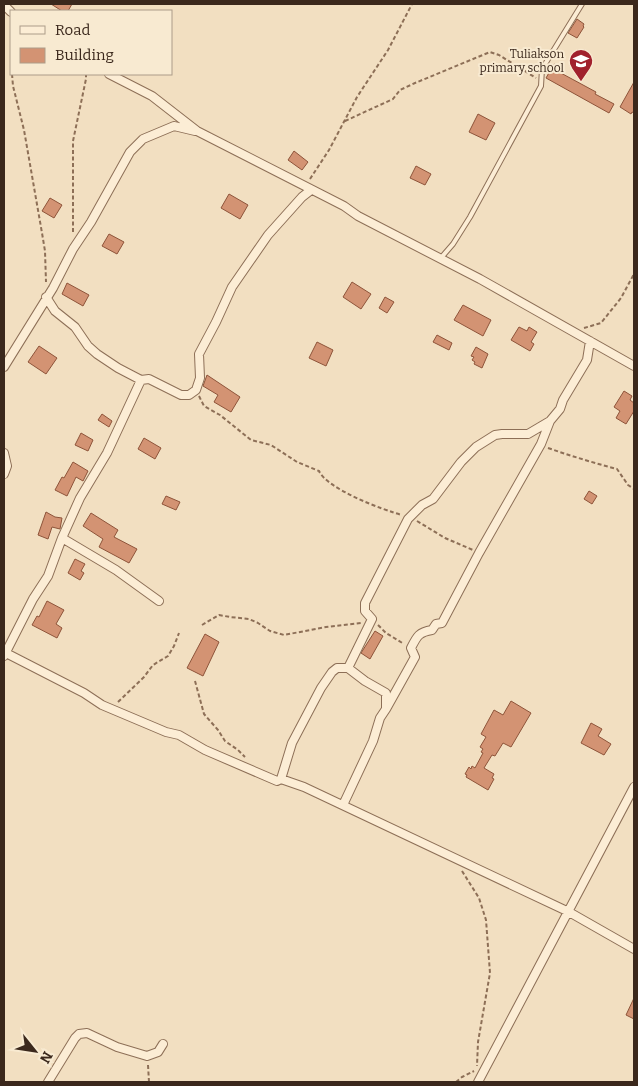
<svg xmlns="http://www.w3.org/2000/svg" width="638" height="1086" font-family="Bitter,serif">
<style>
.building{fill:#d39373;stroke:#8e543a}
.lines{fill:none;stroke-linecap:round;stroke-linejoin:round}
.service-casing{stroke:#8d6f57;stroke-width:6}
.minor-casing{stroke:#8d6f57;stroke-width:10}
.path{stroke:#8d6f57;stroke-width:2;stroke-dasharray:4 2.5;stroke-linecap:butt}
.service{stroke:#fcedd5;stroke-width:4}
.minor{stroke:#fcedd5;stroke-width:8}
.labels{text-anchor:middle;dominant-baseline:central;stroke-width:4;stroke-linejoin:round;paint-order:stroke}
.poi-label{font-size:12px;fill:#3b281c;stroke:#f8ead1;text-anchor:end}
</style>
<rect width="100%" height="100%" fill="#f2dfc1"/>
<path class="building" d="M51 4H72L68 11H62Z
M577 19 584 24 583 26 584 27 577 38 568 33Z
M554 64 561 68 559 72 596 92 595 94 614 104 609 113 546 78Z
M634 82V113L632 112 631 114 620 107Z
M478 114 495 123 486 140 469 132Z
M294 151 308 162 302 170 288 160Z
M416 166 431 174 425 185 410 178Z
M229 194 248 205 240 219 221 208Z
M50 198 62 205 54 218 42 211Z
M109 234 124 242 117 254 102 246Z
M352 282 371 294 361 309 343 297Z
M67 283 89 295 83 306 62 294Z
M385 297 394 302 387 313 379 308Z
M463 305 491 320 483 336 454 320Z
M519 327 527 331 529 327 537 332 531 342 534 344 530 351 511 340Z
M437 335 452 343 449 350 433 342Z
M317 342 333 350 326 366 309 358Z
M39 346 57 358 46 374 28 362Z
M476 347 488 354 482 368 474 364 475 362 472 360 474 357 471 356Z
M207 375 240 397 231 412 214 402 218 395 203 386Z
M624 391 632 396 630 400 634 403V411L626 424 616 418 620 411 614 407Z
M102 414 112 421 109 427 98 420Z
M81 433 93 440 88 451 75 445Z
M144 438 161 448 155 459 138 449Z
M73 462 88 471 83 481 76 477 67 496 55 490 62 477 64 478Z
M589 491 597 496 592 504 584 499Z
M166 496 180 502 176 510 162 504Z
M46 512 55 517 62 518 60 529 52 527 48 539 38 535Z
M91 513 118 530 114 537 137 549 129 563 99 547 103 539 83 526Z
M75 559 85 564 81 571 84 573 80 580 68 573Z
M47 601 64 610 56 624 62 628 57 638 32 625 37 616 39 617Z
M375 631 383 636 370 659 361 653Z
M205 634 219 642 203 676 187 668Z
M511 701 531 713 511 747 503 743 495 756 492 755 484 768 494 774 492 778 494 779 488 790 466 777 467 775 465 774 469 767 471 769 472 766 475 768 483 753 481 752 483 749 480 747 486 737 481 734 494 710 503 715Z
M591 723 602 729 598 736 611 744 604 755 581 743Z
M634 998V1019L626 1015Z"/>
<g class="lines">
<g class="service-casing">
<path id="service" d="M440 259 453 244 470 217 541 86 542 69 582 4"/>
</g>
<g class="minor-casing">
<path id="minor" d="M4 5 11 12
M109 74 152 96 197 131 344 206 358 216 480 279 634 366
M46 297 55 311 75 327 88 346 97 354 118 368 141 380 149 379 181 395H189L196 390 200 378 199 354 216 322 232 287 268 235 302 197 311 190
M4 367 53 288 73 249 91 222 130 152 143 139 174 126 195 131
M4 453 7 466 4 474
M62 538 116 570 159 601
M4 652 84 693 102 705 166 732 179 735 205 750 277 781 281 779 304 787 569 912 634 949
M4 656 33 599 48 576 62 538 80 498 107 453 141 380
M386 709 415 657 411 648C417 636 419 632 432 630L436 624 442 623 479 553 541 444 550 421 560 409 563 400 587 360 590 341
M281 779 292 743 321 688 332 672 337 668H348L372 619 365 611V603L408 519 422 505 433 499 461 462 476 447 495 435 502 434H528L550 421
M343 805 373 741 380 718 386 709V693L365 681 348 668
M48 1082 75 1038 79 1034 87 1033 117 1047 147 1056 158 1052 163 1044
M478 1082 634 787"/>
</g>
<path class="path" d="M11 53V56
M12 74 13 86 24 130 42 233 45 251 46 282
M345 121 393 99 400 90 415 83 490 52 499 55 536 78
M310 179 329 150 357 97 388 50 412 4
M73 232V141L86 79V74
M584 328 601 323 621 298 634 274
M199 396 204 406 220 415 251 440 271 445 297 462 319 471C327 489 383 510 402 515
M548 448C571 456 594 463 617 469L628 485 634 489
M417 521 445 538 473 550
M202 625 219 615 230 617 249 619 258 623 270 631 284 635 326 627 361 623
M378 625 386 633 404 644
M195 681 204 714 218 730 225 741 238 750 245 757
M118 702 144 677 153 665 168 656 174 646 179 633
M462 871 479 898 486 920 490 973 478 1042 477 1066
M148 1065 149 1082
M456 1082 462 1077 474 1071"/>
<use href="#service" class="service"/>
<use href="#minor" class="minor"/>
</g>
<defs>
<g id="school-pin" transform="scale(1.25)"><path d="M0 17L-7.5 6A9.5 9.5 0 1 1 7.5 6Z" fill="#a1212d" stroke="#f8ead1"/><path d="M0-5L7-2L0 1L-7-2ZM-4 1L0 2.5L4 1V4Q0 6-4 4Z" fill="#fff"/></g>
</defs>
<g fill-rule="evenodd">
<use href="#school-pin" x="581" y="61"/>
</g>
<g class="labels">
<g class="poi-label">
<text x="564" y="54">Tuliakson<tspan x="564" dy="14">primary school</tspan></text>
</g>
</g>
<rect width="638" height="1086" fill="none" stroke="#3b281c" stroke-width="10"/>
<rect x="10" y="10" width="162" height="65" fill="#f8ead1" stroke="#ac9c89"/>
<rect x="20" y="26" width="25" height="8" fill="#fcedd5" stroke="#ac9c89"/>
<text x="55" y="35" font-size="15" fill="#3b281c">Road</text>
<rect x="20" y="48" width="25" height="15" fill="#d39373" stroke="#ac9c89"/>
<text x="55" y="60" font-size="15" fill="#3b281c">Building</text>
<g transform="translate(35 1051) rotate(120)" stroke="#f8ead1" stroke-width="4" paint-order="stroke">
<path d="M0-4L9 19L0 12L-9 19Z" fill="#3b281c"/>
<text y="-8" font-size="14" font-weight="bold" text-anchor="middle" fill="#3b281c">N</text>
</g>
</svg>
